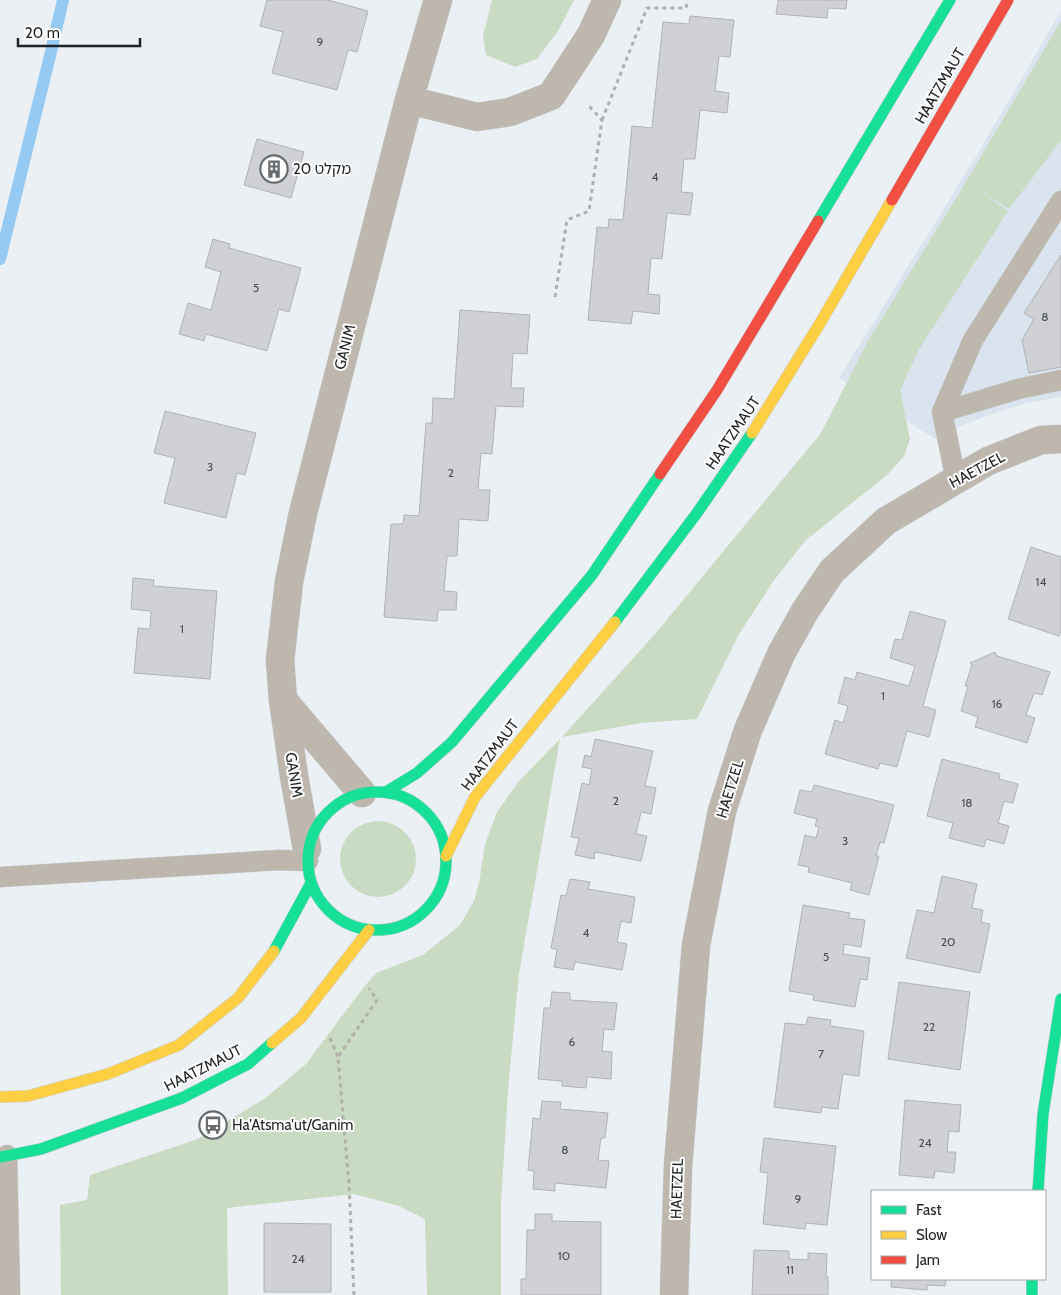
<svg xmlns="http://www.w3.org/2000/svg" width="1061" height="1295" font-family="Cabin,'Noto Sans Hebrew',sans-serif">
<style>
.built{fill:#d9e4ee}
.green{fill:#c9dbc2}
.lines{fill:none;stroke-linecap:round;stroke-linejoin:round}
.stream{stroke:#96caf3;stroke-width:12}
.building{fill:#cfd1d5;stroke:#b1b2b7}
.lane-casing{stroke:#c7cbcf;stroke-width:21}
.street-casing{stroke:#c7cbcf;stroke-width:29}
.fast-casing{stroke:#c7cbcf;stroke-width:12}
.slow-casing{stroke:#c7cbcf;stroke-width:12}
.jam-casing{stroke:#c7cbcf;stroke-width:12}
.path{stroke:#b1afab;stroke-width:3;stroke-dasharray:4 4;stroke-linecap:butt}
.lane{stroke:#bdb7ae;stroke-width:20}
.street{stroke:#bdb7ae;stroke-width:28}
.fast{stroke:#16e098;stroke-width:11}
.slow{stroke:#ffcf43;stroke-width:11}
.jam{stroke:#f24e42;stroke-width:11}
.labels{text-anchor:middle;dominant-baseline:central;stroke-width:4;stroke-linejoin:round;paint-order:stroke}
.number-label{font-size:12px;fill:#4b4e52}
.street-label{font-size:15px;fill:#1f2326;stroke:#fff}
.poi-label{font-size:15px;fill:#1f2326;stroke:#fff;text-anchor:start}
</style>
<rect width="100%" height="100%" fill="#ebf0f5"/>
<path class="built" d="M1061 11V397L1027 403 998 412 963 425 935 439 839 378 977 155Z"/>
<path class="green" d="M492 0H574L558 31 537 59 515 67 486 55 483 36Z
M1061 21V140L1009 209 972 186 1008 211 919 349 900 390 910 439 904 456 888 474 805 541 775 579 739 634 697 719 641 723 562 737 655 634 821 433 868 341 966 182Z
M560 739 519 974 508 1090 501 1204V1295H427L425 1219 399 1206 354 1194 227 1208 228 1295H61L60 1205 87 1200 90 1175 198 1139 264 1099 306 1064 363 988 376 973 423 955 460 925 474 901 479 883 485 844 497 812 519 781Z
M340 859a38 38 0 1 1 76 0a38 38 0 1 1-76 0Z"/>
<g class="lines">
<path class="stream" d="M0 259 50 56 63 0"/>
</g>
<path class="building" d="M267 0H328L368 11 357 52 348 50 337 90 272 73 283 32 260 26Z
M778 0H847L846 9 828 8 827 18 776 14Z
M690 16 734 20 730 57 719 56 715 91 729 93 727 113 700 110 695 159H684L681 192 693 193 690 215 667 213 662 259 651 258 648 294 660 295 659 314 633 311 631 324 588 320 597 227 608 228 609 219 623 220 632 126 652 128 663 22 689 24Z
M257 139 304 152 291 198 244 185Z
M213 239 230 244 229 248 301 268 289 312 279 309 267 351 206 334 204 341 179 334 188 303 211 310 221 272 205 267Z
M1061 255V367L1029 373 1022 340 1034 319 1024 313Z
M460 310 530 315 527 354 513 353 511 388H524L523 407 496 406 492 454 481 453 478 490H490L488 521 459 519 457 556H447L444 591 457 592 456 610H438L437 621 384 617 391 524H403L404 515 419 516 426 423H432L433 398 454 399Z
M165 411 256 433 245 475 237 473 226 518 164 503 175 458 154 453Z
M1031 547 1061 557V631L1059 636 1008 619Z
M133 578 154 580 153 586 217 591 210 679 134 673 138 628 150 629 151 611 131 609Z
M910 611 946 621 923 706 936 710 929 737 907 731 897 767 880 763 878 769 825 754 835 720 843 723 848 706 838 703 845 677 855 680 857 672 909 686 915 666 890 658 895 639 902 640Z
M995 652 997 656 1050 672 1042 695 1034 693 1026 715 1035 718 1027 743 975 727 978 717 961 711 968 686H965L972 665 970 663Z
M595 739 653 751 645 786 656 788 651 814 641 812 636 834 647 836 641 861 595 852 594 859 575 855 579 838 571 837 582 783 589 785 592 769 582 767 585 755 591 757Z
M942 759 1000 774 999 779 1018 784 1013 803 1004 801 998 823 1009 826 1004 844 986 839 984 847 949 838 953 823 927 816Z
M814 785 894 805 884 843 880 842 876 856H879L869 895 850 890 852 883 808 872 809 867 798 865 805 835 816 838 819 827 815 826 817 819 794 813 800 790 812 792Z
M942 876 977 884 972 908 983 910 981 922 990 924 980 973 906 958 917 910 934 913Z
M570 879 590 882 588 889 635 897 631 923 621 921 617 942 627 944 622 970 575 962 573 970 554 967 557 950 551 948 561 895 566 896Z
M803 905 850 913 848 918 865 920 861 947 844 944 843 954 870 958 867 980 860 979 855 1007 813 1000 814 995 789 991Z
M899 982 970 992 960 1070 888 1059Z
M552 992 570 993V1000L617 1003 614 1030 604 1029 602 1051 612 1052 611 1079 587 1077 586 1088 562 1086V1081L538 1079 544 1008H550Z
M808 1017 831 1020 830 1026 864 1031 859 1076 843 1074 838 1109 822 1107 821 1113 774 1107 785 1023 806 1025Z
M905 1100 961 1105 959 1132 949 1131 947 1152H956L954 1173 935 1171 934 1178 899 1175Z
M542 1101 561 1102 560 1109 608 1113 605 1138H601L598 1160 609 1161 606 1188 555 1183V1191L533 1189 534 1171 528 1170 533 1118 540 1119Z
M764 1138 836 1146 827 1225 806 1223 805 1229 763 1224 768 1173 760 1172Z
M535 1214H552V1221L601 1222V1295H521V1279H526L527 1230H535Z
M264 1223 331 1224V1292H264Z
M754 1250 789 1251V1259L808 1260V1253L827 1254 826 1277H828V1295H752Z
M891 1279H946L945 1286 927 1285V1290L891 1287Z"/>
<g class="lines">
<g class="lane-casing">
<path id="lane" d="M942 412 1018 389 1061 380
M956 480 942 412 973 340 1061 201
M0 877 279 860 308 861
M7 1155 10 1295"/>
</g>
<g class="street-casing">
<path id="street" d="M409 100 477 117 510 112 551 96 591 35 607 0
M283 700 362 793
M307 849 294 776 283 700 280 660 289 582 303 513 409 100 438 0
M674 1295 678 1166 696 945 722 811 748 730 781 654 805 611 832 571 886 521 988 461 1041 440 1061 439"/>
</g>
<g class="fast-casing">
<path id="fast" d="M818 221 950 0
M615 622 697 513 752 433
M386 792 417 773 452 742 592 575 660 474
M308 861a69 69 0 1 1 138 0a69 69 0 1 1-138 0Z
M274 951 311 883
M0 1157 41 1149 182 1098 248 1064 272 1043
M1038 1191 1043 1114 1061 999
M1032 1279V1295"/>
</g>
<g class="slow-casing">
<path id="slow" d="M752 433 819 325 892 200
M446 856 475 797 615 622
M272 1043 301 1018 369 930
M0 1097 28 1096 108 1074 179 1045 238 998 274 951"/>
</g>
<g class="jam-casing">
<path id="jam" d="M892 200 1008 0
M660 474 717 390 818 221"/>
</g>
<path class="path" d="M602 120 647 8H686L688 0
M555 297 567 220 589 211 602 120 587 104
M330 1038 338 1057
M354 1295 349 1184 338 1057 377 1000 369 988"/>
<use href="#lane" class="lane"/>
<use href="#street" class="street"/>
<use href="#fast" class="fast"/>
<use href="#slow" class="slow"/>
<use href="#jam" class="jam"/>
</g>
<defs>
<g id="building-ring" transform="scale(1.4375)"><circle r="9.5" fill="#fff" stroke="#666b6e" stroke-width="1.5"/><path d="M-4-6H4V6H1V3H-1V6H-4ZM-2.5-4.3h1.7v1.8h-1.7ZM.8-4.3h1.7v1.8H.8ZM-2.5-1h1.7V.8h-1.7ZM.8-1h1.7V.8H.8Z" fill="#666b6e"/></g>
<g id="bus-ring" transform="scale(1.4375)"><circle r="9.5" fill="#fff" stroke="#666b6e" stroke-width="1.5"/><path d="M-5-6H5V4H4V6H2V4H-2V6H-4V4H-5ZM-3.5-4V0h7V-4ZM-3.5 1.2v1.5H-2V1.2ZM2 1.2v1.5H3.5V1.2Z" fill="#666b6e"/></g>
</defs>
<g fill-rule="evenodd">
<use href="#building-ring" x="274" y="169"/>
<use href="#bus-ring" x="213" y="1125"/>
</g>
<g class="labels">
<g class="number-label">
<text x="320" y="41">9</text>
<text x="655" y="176">4</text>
<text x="256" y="287">5</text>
<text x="1045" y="316">8</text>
<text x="210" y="466">3</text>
<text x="451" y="472">2</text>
<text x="1041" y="581">14</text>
<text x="182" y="628">1</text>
<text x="883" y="695">1</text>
<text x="997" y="703">16</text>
<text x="616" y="800">2</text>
<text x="967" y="802">18</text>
<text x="845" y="840">3</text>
<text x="586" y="932">4</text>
<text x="948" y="941">20</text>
<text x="826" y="956">5</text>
<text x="929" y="1026">22</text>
<text x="572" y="1041">6</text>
<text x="821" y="1053">7</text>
<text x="925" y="1142">24</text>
<text x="565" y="1149">8</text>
<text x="798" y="1198">9</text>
<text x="564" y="1255">10</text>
<text x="298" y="1258">24</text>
<text x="790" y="1269">11</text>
</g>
<g class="street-label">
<text transform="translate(940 86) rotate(-60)">HAATZMAUT</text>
<text transform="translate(345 347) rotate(-76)">GANIM</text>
<text transform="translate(733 433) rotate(-56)">HAATZMAUT</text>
<text transform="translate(977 470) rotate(-28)">HAETZEL</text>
<text transform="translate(490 755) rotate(-53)">HAATZMAUT</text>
<text transform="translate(294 775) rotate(81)">GANIM</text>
<text transform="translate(730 789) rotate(-73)">HAETZEL</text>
<text transform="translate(203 1068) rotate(-27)">HAATZMAUT</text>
<text transform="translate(677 1189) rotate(-88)">HAETZEL</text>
</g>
<g class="poi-label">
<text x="293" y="169">מקלט 20</text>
<text x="232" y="1125">Ha'Atsma'ut/Ganim</text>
</g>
</g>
<rect x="871" y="1190" width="175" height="90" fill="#ffffff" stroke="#a5a7a8"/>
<rect x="881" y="1206" width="25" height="8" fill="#16e098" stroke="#a5a7a8"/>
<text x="916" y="1215" font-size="15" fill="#1f2326">Fast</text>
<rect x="881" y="1231" width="25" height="8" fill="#ffcf43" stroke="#a5a7a8"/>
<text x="916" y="1240" font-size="15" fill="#1f2326">Slow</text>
<rect x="881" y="1256" width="25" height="8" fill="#f24e42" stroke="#a5a7a8"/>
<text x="916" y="1265" font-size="15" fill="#1f2326">Jam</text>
<path d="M18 38v8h122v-8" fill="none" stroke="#1f2326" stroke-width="2.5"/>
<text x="25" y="38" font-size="15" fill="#1f2326" stroke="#ffffff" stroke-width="4" paint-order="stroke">20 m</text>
</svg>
